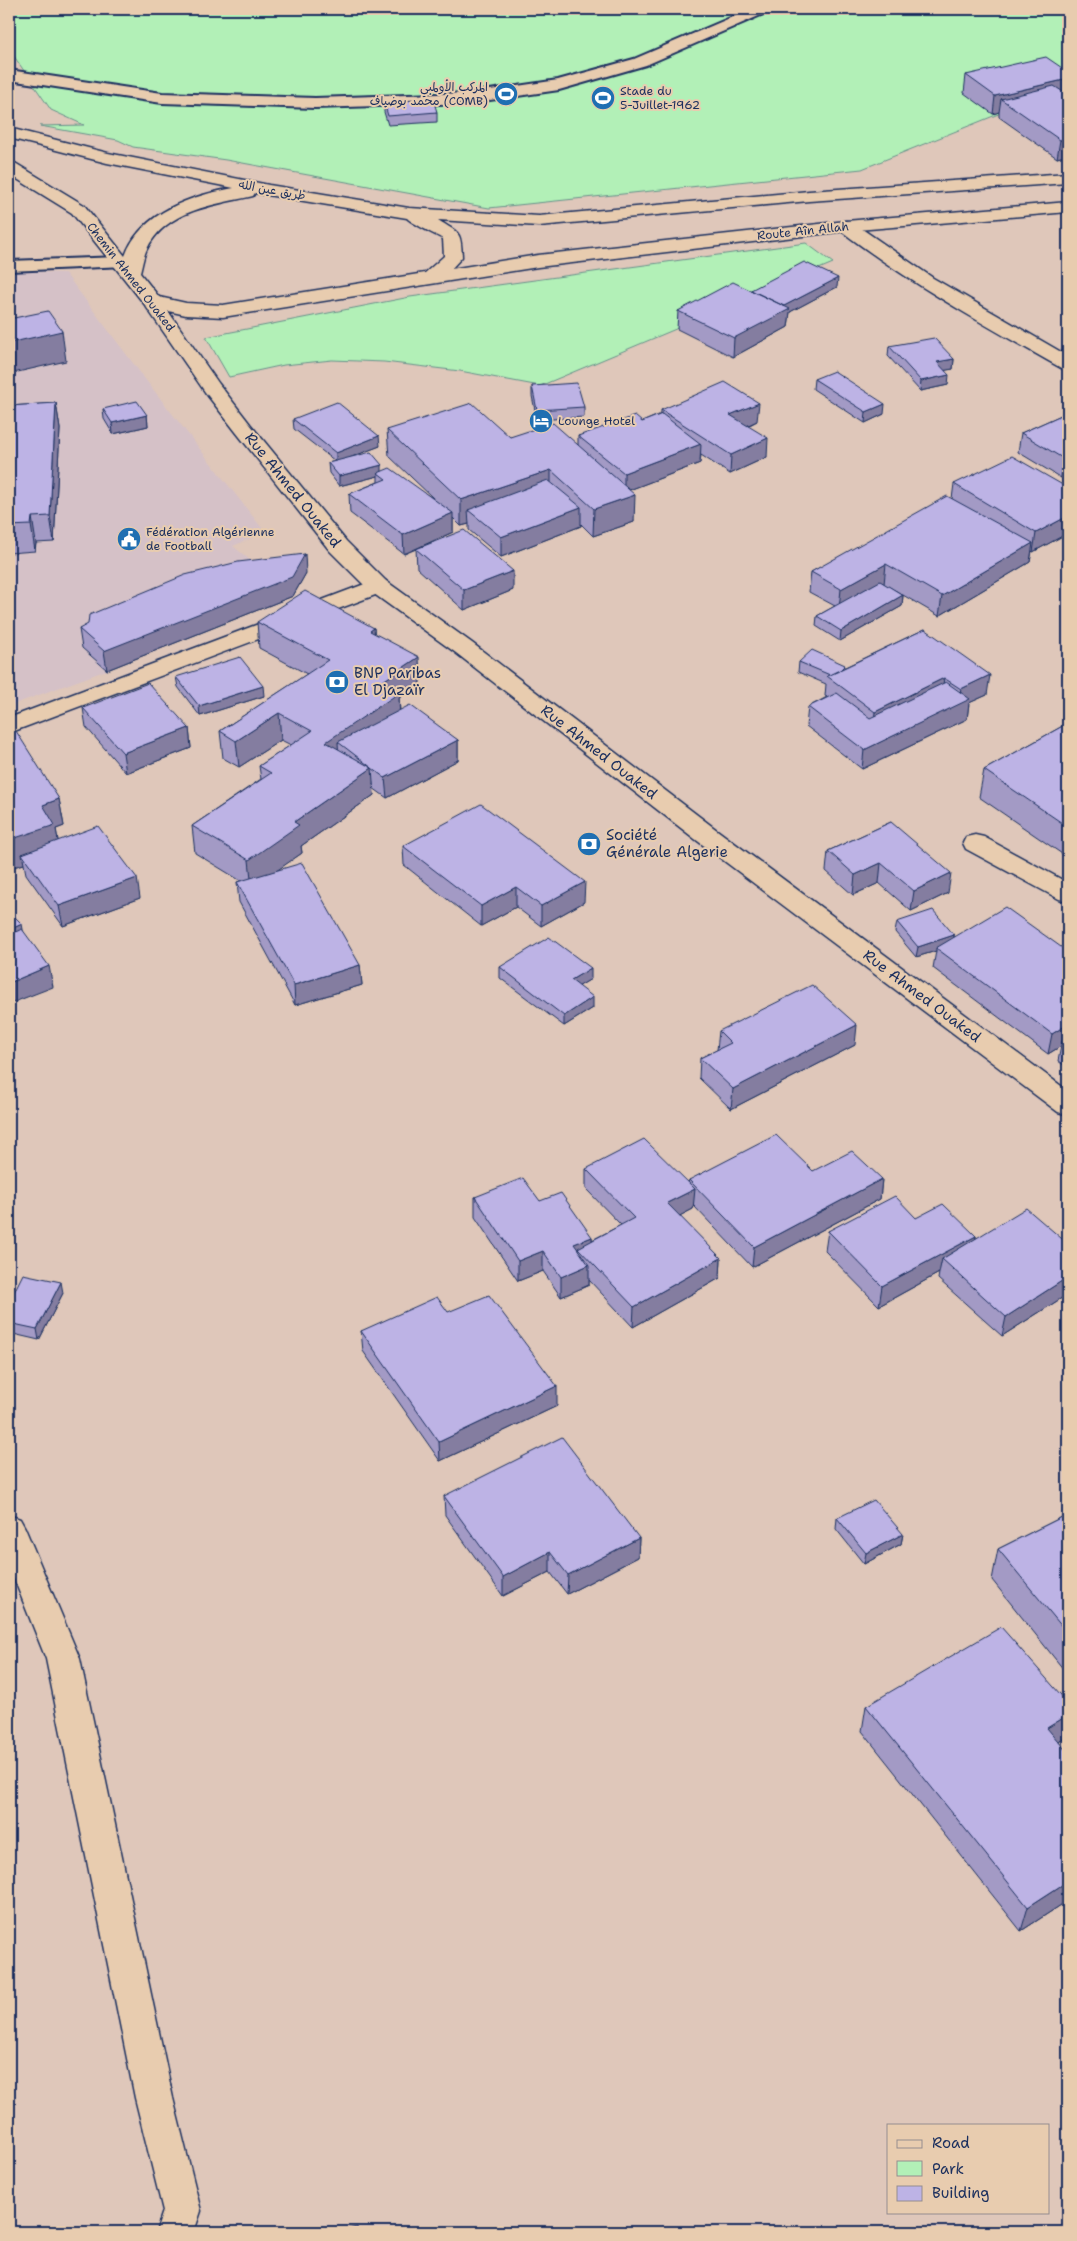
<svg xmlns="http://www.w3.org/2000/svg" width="1077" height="2241" font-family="'Shantell Sans','Playpen Sans Arabic',sans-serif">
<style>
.built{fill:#d5c1c7}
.green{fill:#b2f0b7;stroke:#66908a}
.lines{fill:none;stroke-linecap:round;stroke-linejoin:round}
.service-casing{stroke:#1b2f5e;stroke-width:4}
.minor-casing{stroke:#1b2f5e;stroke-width:3}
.secondary-casing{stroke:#1b2f5e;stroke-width:3}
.service{fill:#e8ccaf;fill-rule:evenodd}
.minor{fill:#e8ccaf;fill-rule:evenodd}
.secondary{fill:#e8ccaf;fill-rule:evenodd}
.wall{fill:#a39ac5;stroke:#1b2f5e}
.shaded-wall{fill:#847da0;stroke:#1b2f5e}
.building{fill:#bdb3e5;stroke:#1b2f5e}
.labels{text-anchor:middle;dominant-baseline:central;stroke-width:4;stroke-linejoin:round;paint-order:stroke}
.far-poi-label{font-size:12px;fill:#1b2f5e;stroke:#e8ccaf;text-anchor:start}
.far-street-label{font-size:12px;fill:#1b2f5e;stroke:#e8ccaf}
.street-label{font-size:15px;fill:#1b2f5e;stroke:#e8ccaf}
.poi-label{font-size:15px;fill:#1b2f5e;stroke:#e8ccaf;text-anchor:start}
</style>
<rect width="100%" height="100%" fill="#dfc7ba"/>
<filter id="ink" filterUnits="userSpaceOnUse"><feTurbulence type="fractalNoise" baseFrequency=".02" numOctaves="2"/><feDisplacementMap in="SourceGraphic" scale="10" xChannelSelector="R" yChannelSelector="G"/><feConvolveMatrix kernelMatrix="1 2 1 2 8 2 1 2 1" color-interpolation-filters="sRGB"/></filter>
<g filter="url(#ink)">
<path class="built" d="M9 271 65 273 145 379 265 532 233 546 272 578 107 670 9 706Z"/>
<path class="green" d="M9 9H1068V86L862 169 489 208 226 160 133 147 118 140 40 126 84 125 51 110 9 49Z
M806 243 833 263 540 386 460 371 384 362 332 360 284 365 229 377 206 337 410 297Z"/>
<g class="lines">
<g class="service-casing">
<path id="service" d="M751 9H771L768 12 646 65 559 90 469 103 315 108 162 103 9 80V70L162 93 315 98 469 93 558 80 634 59Z
M120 257 126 258 129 262 126 266 9 271V261Z"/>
</g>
<g class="minor-casing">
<path id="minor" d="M846 221 852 222 933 278 1068 356V370L1061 368C985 325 909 283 840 230L837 226 840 222Z
M378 579 386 581 389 586 386 591 9 733V718Z
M975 835 984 837 1068 883V901L1059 899 966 849 963 843 966 837Z
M9 1515 20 1519 25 1528 80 1659 173 2098 201 2211 194 2232H156L163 2211 135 2098 46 1659 9 1566Z"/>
</g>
<g class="secondary-casing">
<path id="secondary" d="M9 128 108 153 269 185 409 208 539 216 809 191 1068 173V183L809 201 539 226 438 220C460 234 461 231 462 257L451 269 538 255 846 221 1068 202V212L846 231 538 267 223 317 186 315 168 311 219 384 250 424 346 541 386 581 472 643 713 827 1068 1091V1115L1058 1112 695 839 456 653 370 591 330 551 236 432 205 392 145 305 72 213 9 174V162L15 163 84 205 125 256C141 212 193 195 234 188L107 163 9 138ZM255 193 407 218C410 222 436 235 443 239L444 256 425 273 223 305 186 303 159 297 140 273C142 266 143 258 146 251 165 209 215 205 253 196Z"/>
</g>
<use href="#service" class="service"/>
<use href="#minor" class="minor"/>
<use href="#secondary" class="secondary"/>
</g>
<path class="wall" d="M1068 72V155L1057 158 999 117V112L993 114 964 93 966 75Z
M384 102 437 112V122L388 125 384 112Z
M837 287 790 312 788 327 733 357 677 329 678 311 751 290Z
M889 346 954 359 953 369 945 370 948 385 920 391 888 356Z
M814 379 884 414 865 423 813 389Z
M532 386 584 407V417L537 420 532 396Z
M56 403 60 429 54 542 36 543 35 551 9 553V406Z
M103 409 147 415 148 426 113 434 104 419Z
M661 410 757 421 748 426 767 457 730 474 701 455 700 463 629 490 634 522 593 536 581 524V526L501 557 469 530V524L461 526 453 518V532L416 549 513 590 464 610 417 568 416 549 404 554 350 513 349 494 378 482V476L339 486 329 473 328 463 335 461 294 429 293 419 380 446 353 456 433 498 389 456 387 430 510 437 578 445V436L642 422 661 414Z
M1068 412V475L1061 478 1018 452 1021 433Z
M954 484 1068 488V533L1033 552 1032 551 1030 562 939 616 884 584 903 595 902 606 840 641 816 626 817 616 835 606 809 592 811 572 952 499Z
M306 573 293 596 107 670 82 648 79 629Z
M257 622 374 628V633L420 683 399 698 400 710 458 740V760L387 798 373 788 374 795 301 846 302 853 275 871 360 965 362 985 295 1005 239 902 237 882 241 881 195 853 192 826 261 779 259 766 291 745 281 740 239 767 223 758 220 731 307 674 259 648Z
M925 629 987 695 969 703 967 719 862 769 806 726 808 707 827 697 825 696 826 684 798 672 799 662 845 667Z
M176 677 264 696 200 716 178 687Z
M83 708 189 728 191 748 126 773 86 727Z
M1068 723V858L979 797 984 770Z
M9 733 59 799 64 826 56 829 58 841 140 898 63 926 26 874 24 864 9 868Z
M891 822 948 893 911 911 879 883 853 895 826 871 828 851Z
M403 846 584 902 541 926 516 907 481 926 404 865Z
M897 922 954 935V937L1068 952V1068L1058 1061 1061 1046 1048 1054 933 968 936 951 916 957 895 932Z
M500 967 591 979 579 986 593 1008 564 1026 500 978Z
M719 1031 855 1045 731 1109 699 1078 700 1058 717 1050Z
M586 1169 688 1183 689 1180 813 1171 882 1179 880 1199 752 1267 694 1206 693 1209 679 1216 721 1258 720 1278 633 1327 589 1280V1285L561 1297 543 1271 518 1281 475 1217V1197L540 1201 592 1237V1240L621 1225 586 1189Z
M916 1218 976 1236V1239L1068 1244V1294L1002 1336 938 1279 939 1273 879 1306 825 1251 828 1231Z
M63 1293 39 1340 9 1333V1302Z
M448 1312 557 1406 440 1461 363 1351 361 1331Z
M444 1496 639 1538 638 1557 567 1594 550 1572 503 1596 445 1515Z
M1068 1514V1675L992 1580 998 1549Z
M837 1518 903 1534 901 1544 864 1564 836 1529Z
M866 1706 1068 1736 1059 1742 1068 1753V1908L1064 1903 1021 1931 862 1731Z"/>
<path class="shaded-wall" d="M1068 79V96L1001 99 999 112 993 114 995 96Z
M1068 138V155L1057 158 1060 140Z
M838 278 837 287 790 312 788 327 733 357 734 338 782 307Z
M9 330 62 331 66 361 9 374Z
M954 359 953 369 936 372 937 362Z
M949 375 948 385 920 391 921 381Z
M56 403 60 429 54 542 50 516Z
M759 403 757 421 729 434 730 415Z
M885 404 884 414 865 423 866 412Z
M147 415 148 426 113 434 112 423Z
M379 436 380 446 336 463V453Z
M768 438 767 457 730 474 731 455Z
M701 444 700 463 624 492V473Z
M1068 457V475L1061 478 1064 459Z
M382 465V475L378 473V476L339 486V476Z
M551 470V496L468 510 469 524 461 526V500Z
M635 495 634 522 593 536 594 509Z
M581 507V526L501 557V537Z
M453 513V532L404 554 403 535Z
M1068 516V533L1033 552 1036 533Z
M32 517 36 543 35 551 31 525Z
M1033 543 1030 562 939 616 942 596Z
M305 554 306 573 293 596 107 670 104 651Z
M886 564 884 584 839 609 841 589Z
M513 571V590L464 610V590Z
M903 595 902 606 840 641 841 631Z
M374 628 376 654 370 631Z
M419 657 420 683 399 698 400 719 338 742 339 761 326 742 380 683Z
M990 675 987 695 969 703 967 719 862 769 864 750 958 704 961 689Z
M944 678 941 697 873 731 875 712Z
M263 686 264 696 200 716 199 706Z
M279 713 281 740 239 767 236 741Z
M189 728 191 748 126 773 123 753Z
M458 740V760L387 798 385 778Z
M372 768 374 795 301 846 302 853 252 888 249 860 294 822Z
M59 799 64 826 56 829 60 852 22 854 24 864 9 868V840L43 805Z
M881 863 879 883 853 895 855 875Z
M951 873 948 893 911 911 914 891Z
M137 878 140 898 63 926 59 906Z
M585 882 584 902 541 926V906Z
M516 887V907L481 926V906Z
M22 924 24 935 9 942V930Z
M954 935 953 946 936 948V951L916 957 918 947Z
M360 965 362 985 295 1005 294 985Z
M49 966 53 987 9 1004V983Z
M591 968V979L571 991V980Z
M593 997V1008L564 1026V1016Z
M1068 1024V1041H1062L1061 1046 1048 1054 1052 1034Z
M857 1025 855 1045 731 1109 733 1089Z
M882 1179 880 1199 752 1267 754 1247Z
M695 1189 693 1209 666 1223 667 1203Z
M976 1236 972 1256 942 1259 939 1273 879 1306 882 1286Z
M592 1237V1257L578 1248 577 1263 574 1244Z
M543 1251V1271L518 1281V1261Z
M721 1258 720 1278 633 1327 634 1307Z
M589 1265V1285L561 1297V1277Z
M1068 1277V1294L1002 1336 1006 1317Z
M61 1282 63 1293 39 1340 37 1329Z
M557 1386V1406L440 1461 439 1442Z
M903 1534 901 1544 864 1564 866 1553Z
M639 1538 638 1557 567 1594 568 1575Z
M550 1552V1572L503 1596V1577Z
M1068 1715V1736L1040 1753 1047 1728Z
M1068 1881V1890L1064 1903 1021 1931 1028 1907Z"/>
<path class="building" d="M1046 57 1068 72V79L995 96 966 75Z
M1054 86 1068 95V138L1060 140 1001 99Z
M433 99 437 112 388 116 384 102Z
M804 262 838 278 784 306 751 290Z
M733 282 790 309 734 338 678 311Z
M9 311 14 318 9 319Z
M48 311 62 331 9 343V319Z
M934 338 954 359 937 362 949 375 921 381 889 346Z
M834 371 885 404 866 412 814 379Z
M725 382 759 403 730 415 768 438 731 455 661 410Z
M577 383 584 407 537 410 532 386Z
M137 401 147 415 112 423 103 409Z
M337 402 379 436 336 453 293 419Z
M56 403 50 516 32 517 31 525 9 526V406Z
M472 403 510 437 553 423 635 495 594 509 551 470 461 500 387 430Z
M1068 412V457L1064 459 1021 433Z
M662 414 701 444 624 473 578 436 635 416 642 422Z
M371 452 382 465 339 476 328 463Z
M1012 456 1068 488V516L1036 533 954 484Z
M390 468 453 513 403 535 349 494 386 479 378 473Z
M548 480 581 507 501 537 468 510Z
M947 496 1033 543 942 596 886 564 841 589 811 572Z
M464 530 513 571 464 590 416 549Z
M305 554 292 577 104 651 79 629 88 624 89 615 185 575 238 562Z
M880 581 903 595 841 631 817 616Z
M305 591 374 628 370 631 419 657 380 683 399 693 326 742 372 768 294 822 299 825 249 860 192 826 271 773 259 766 312 731 279 713 236 741 220 731 328 660 257 622Z
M925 629 990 675 961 689 944 678 875 712 827 676Z
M812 650 845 665 839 671 830 675 799 662Z
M240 657 263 686 199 706 176 677Z
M946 682 970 699 864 750 808 707 837 693 870 718Z
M148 683 189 728 123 753 83 708Z
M410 705 458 740 385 778 338 742Z
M1068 723V827L984 770Z
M16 731 59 799 43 805 55 825 9 840V733Z
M481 804 585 882 541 906 516 887 481 906 403 846Z
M891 822 951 873 914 891 881 863 855 875 828 851Z
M98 826 137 878 59 906 22 854Z
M302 863 360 965 294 985 237 882Z
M1005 907 1068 952V1024L1052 1034 936 948Z
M933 910 954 935 918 947 897 922Z
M9 911 22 924 9 930Z
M22 929 49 966 9 983V935Z
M549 937 591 968 571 980 593 997 564 1016 500 967Z
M812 985 857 1025 733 1089 700 1058 731 1043 719 1031Z
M1068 1036V1045L1062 1041Z
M776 1135 813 1171 852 1151 882 1179 754 1247 689 1180Z
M644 1139 695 1189 667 1203 721 1258 634 1307 578 1248 634 1218 586 1169Z
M523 1178 540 1201 561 1193 592 1237 574 1244 589 1265 561 1277 543 1251 518 1261 475 1197Z
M895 1196 916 1218 943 1204 976 1236 882 1286 828 1231Z
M1026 1208 1068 1244V1277L1006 1317 942 1259Z
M23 1274 61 1282 37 1329 9 1323V1302Z
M489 1295 557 1386 439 1442 361 1331 437 1297 448 1312Z
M562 1437 639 1538 568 1575 550 1552 503 1577 444 1496Z
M874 1500 903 1534 866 1553 837 1518Z
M1068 1514V1634L998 1549Z
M1001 1627 1068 1703V1715L1047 1728 1068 1753V1881L1028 1907 866 1706Z
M357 2227 358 2232H334Z"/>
</g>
<defs>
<g id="stadium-disc" transform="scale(1.25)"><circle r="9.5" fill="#1f6fb2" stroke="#e8ccaf"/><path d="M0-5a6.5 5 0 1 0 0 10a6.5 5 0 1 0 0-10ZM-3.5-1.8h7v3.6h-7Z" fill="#fff"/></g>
<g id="hotel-disc" transform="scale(1.25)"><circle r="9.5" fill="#1f6fb2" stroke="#e8ccaf"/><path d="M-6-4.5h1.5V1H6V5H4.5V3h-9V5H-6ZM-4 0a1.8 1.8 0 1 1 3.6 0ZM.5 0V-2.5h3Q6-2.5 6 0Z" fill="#fff"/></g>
<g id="civic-disc" transform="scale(1.25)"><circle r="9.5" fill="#1f6fb2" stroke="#e8ccaf"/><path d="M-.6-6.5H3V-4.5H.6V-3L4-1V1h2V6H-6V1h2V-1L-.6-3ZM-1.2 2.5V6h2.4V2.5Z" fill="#fff"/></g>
<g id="bank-disc" transform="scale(1.25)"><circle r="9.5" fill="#1f6fb2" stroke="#e8ccaf"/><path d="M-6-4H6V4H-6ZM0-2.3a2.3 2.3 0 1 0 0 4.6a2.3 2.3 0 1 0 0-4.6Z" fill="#fff"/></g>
</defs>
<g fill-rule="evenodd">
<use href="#stadium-disc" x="506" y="94"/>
<use href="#stadium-disc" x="603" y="98"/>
<use href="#hotel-disc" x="541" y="421"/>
<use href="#civic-disc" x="129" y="539"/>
<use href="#bank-disc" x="337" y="682"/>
<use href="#bank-disc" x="589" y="844"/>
</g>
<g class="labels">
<g class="far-poi-label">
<text x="488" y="87" text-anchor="end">المركب الأولمبي<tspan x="488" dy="14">محمد بوضياف (COMB)</tspan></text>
<text x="620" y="91">Stade du<tspan x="620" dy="14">5-Juillet-1962</tspan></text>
<text x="558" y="421">Lounge Hotel</text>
<text x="146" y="532">Fédération Algérienne<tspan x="146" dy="14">de Football</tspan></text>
</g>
<g class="far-street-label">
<text transform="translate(272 190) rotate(10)">طريق عين الله</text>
<text transform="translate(803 231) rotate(-6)">Route Aîn Allah</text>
<text transform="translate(131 277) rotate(52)">Chemin Ahmed Ouaked</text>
</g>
<g class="street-label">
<text transform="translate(293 490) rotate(51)">Rue Ahmed Ouaked</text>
<text transform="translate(599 752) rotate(38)">Rue Ahmed Ouaked</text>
<text transform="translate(922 996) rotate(37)">Rue Ahmed Ouaked</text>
</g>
<g class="poi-label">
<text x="354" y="673">BNP Paribas<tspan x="354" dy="17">El Djazaïr</tspan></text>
<text x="606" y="835">Société<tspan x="606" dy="17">Générale Algerie</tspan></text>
</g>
</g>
<rect width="1077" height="2241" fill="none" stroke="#e8ccaf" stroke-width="30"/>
<rect x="15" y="15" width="1047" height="2211" fill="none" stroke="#1b2f5e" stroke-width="2" filter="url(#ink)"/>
<rect x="887" y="2124" width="162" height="90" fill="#e8ccaf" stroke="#968d8f"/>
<rect x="897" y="2140" width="25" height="8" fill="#e8ccaf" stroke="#968d8f"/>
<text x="932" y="2148" font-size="15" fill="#1b2f5e">Road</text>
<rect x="897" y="2161" width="25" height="15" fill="#b2f0b7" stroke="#968d8f"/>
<text x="932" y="2174" font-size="15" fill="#1b2f5e">Park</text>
<rect x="897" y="2186" width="25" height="15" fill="#bdb3e5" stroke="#968d8f"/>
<text x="932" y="2198" font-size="15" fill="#1b2f5e">Building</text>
</svg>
